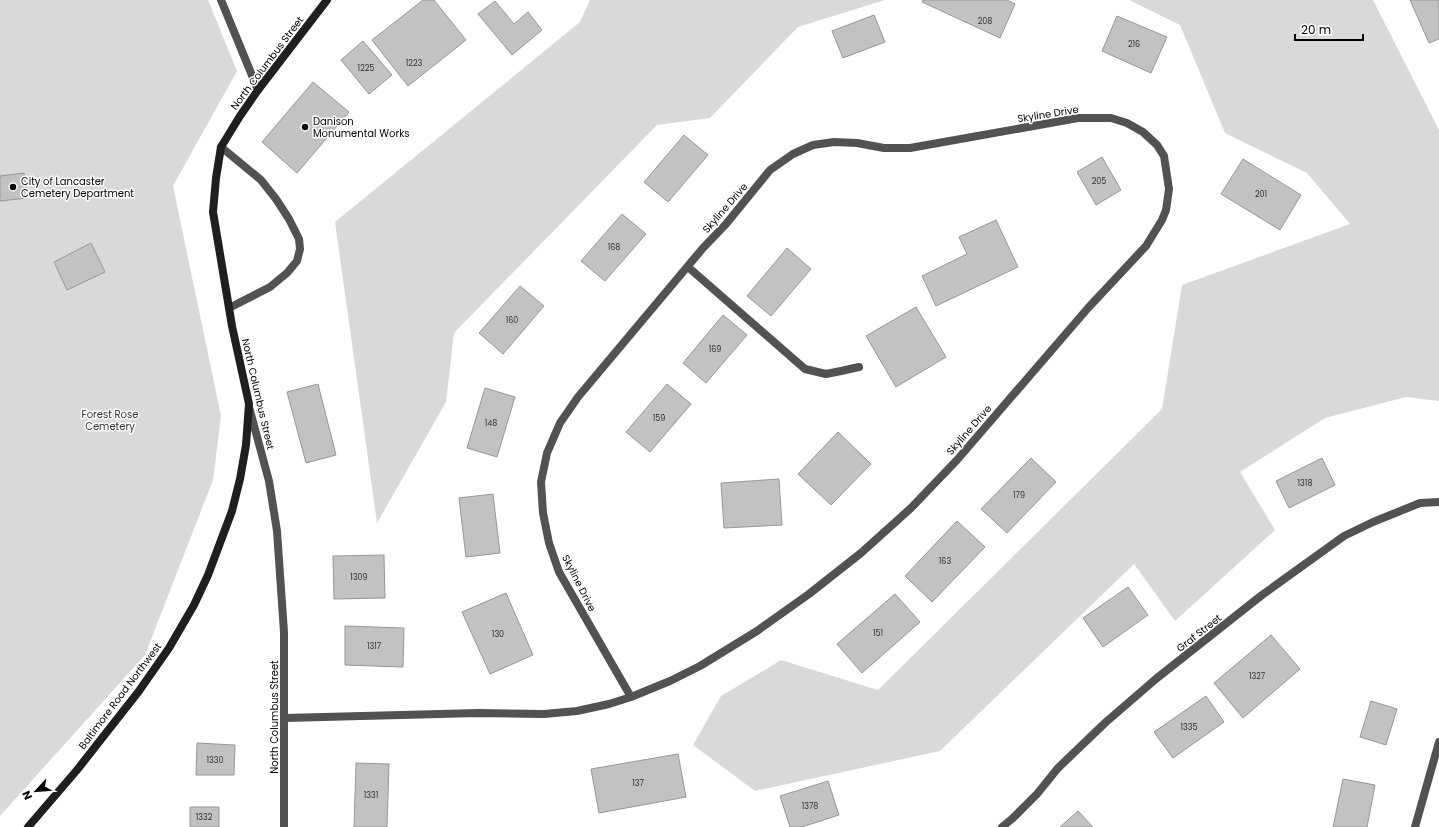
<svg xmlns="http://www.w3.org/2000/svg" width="1439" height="827" font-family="Poppins,sans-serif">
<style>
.green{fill:#d9d9d9}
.building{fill:#c2c2c2;stroke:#969696}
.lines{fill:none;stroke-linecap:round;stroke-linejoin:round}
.service{stroke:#525252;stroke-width:8}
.minor{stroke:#525252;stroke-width:8}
.secondary{stroke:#1f1f1f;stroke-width:8}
.poi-dot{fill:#000;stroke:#fff;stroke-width:1.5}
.labels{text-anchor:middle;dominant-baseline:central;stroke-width:3;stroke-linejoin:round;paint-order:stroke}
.number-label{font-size:8px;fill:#303030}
.street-label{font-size:10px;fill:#000;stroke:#fff}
.poi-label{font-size:10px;fill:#000;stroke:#fff;text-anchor:start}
.park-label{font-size:10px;fill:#303030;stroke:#fff}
</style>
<rect width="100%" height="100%" fill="#fff"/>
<path class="green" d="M0 0H208L237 71 173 186 221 416 213 480 145 655 0 816Z
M590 0H885L798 27 710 118 657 125 454 333 446 402 377 523 335 222 580 22Z
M1129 0H1373L1439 130V401L1406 397 1325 418 1240 472 1275 530 1175 621 1134 564 940 751 755 791 693 745 721 696 781 660 878 690 1162 409 1182 285 1350 224 1307 173 1225 133 1180 25Z"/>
<path class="building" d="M423 0H434L466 40 408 86 372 40Z
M923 0H1007L1015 4 1000 38 922 2Z
M1410 0H1439V39L1429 43Z
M495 1 514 24 528 12 542 30 512 55 478 14Z
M874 15 885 42 843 58 832 31Z
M1117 16 1167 37 1151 73 1102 51Z
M363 41 392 75 369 94 341 60Z
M313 82 349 112 297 173 262 142Z
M684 135 708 155 668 202 644 182Z
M1102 157 1121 190 1096 205 1077 172Z
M1243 159 1301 195 1280 230 1221 194Z
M24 173 27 198 0 201V176Z
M622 214 646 234 605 281 581 261Z
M996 220 1018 267 936 306 922 276 967 254 959 237Z
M91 243 105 272 67 290 54 262Z
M787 248 811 269 771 316 747 296Z
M520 286 544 306 503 354 479 333Z
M916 307 946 357 896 387 866 336Z
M723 315 747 335 706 383 683 363Z
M318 384 336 455 306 463 287 392Z
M667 384 691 404 650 452 626 432Z
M485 388 515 397 497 457 467 448Z
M838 432 871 464 831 505 798 474Z
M1031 458 1056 482 1007 533 981 509Z
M1322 458 1335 485 1289 508 1276 481Z
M779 479 782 525 724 528 721 483Z
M493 494 500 553 466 557 459 498Z
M957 521 985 547 932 602 905 576Z
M384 555 385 598 334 599 333 556Z
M1128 587 1148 615 1103 647 1083 618Z
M506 593 533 655 490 674 462 612Z
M895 594 920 622 862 673 837 644Z
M345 626 404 628 403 667 345 665Z
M1271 635 1300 669 1243 718 1214 683Z
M1206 696 1224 722 1173 758 1154 732Z
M1371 701 1397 709 1386 745 1360 737Z
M197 743 235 745 234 775H196Z
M678 754 686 797 599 813 591 769Z
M356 763 389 764 387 827H354Z
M1343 779 1375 785 1367 827H1333Z
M828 781 839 815 802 827H790L780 796Z
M190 807H219V827H190Z
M1078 811 1093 827H1060Z"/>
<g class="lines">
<path class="service" d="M221 0 258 90
M221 147 261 180 276 199 289 219 299 239 300 249 297 261 287 273 270 287 229 308
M688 267 805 369 826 374 841 371 859 367"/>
<path class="minor" d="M249 407 269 481 277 531 284 632V827
M285 718 478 713 544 714 577 711 609 704 631 697 670 681 700 666 757 631 809 594 861 553 911 508 957 460 1088 308 1146 246 1162 220 1166 210 1169 189 1164 156 1157 145 1143 132 1127 123 1111 118H1078L910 148H884L857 143 834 142 813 145 793 154 770 170 726 224 703 248 578 397 560 423 547 453 541 482 543 513 549 543 559 572 631 697
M1002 827 1013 818 1037 794 1058 768 1106 722 1157 678 1262 595 1344 536 1373 522 1420 503 1439 502
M1415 827 1439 742"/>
<path class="secondary" d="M28 827 77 770 139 691 169 648 194 605 208 575 232 511 240 479 246 445 249 404 232 326 213 212 216 178 221 147 240 116 258 90 327 0"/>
</g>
<g class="poi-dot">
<circle cx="305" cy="127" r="4"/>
<circle cx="13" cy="187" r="4"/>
</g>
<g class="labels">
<g class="number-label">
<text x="985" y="21">208</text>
<text x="1134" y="44">216</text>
<text x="414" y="63">1223</text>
<text x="366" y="68">1225</text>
<text x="1099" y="181">205</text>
<text x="1261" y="194">201</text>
<text x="614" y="247">168</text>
<text x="512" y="320">160</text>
<text x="715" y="349">169</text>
<text x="659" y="418">159</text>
<text x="491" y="423">148</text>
<text x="1305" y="483">1318</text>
<text x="1019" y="495">179</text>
<text x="945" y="561">163</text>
<text x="359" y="577">1309</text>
<text x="878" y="633">151</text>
<text x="498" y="634">130</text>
<text x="374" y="646">1317</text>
<text x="1257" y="676">1327</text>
<text x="1189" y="727">1335</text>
<text x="215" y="760">1330</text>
<text x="638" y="783">137</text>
<text x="371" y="795">1331</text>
<text x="810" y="806">1378</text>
<text x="204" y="817">1332</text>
</g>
<g class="street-label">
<text transform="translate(267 63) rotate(-53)">North Columbus Street</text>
<text transform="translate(1048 114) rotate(-9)">Skyline Drive</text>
<text transform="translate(725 208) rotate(-49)">Skyline Drive</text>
<text transform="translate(258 394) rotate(77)">North Columbus Street</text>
<text transform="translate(969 430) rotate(-49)">Skyline Drive</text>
<text transform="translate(579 583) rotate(63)">Skyline Drive</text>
<text transform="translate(1199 633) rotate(-38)">Graf Street</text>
<text transform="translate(120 696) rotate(-53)">Baltimore Road Northwest</text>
<text transform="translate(274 717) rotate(-90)">North Columbus Street</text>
</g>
<g class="poi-label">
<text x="313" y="121">Danison<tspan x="313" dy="12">Monumental Works</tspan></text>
<text x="21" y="181">City of Lancaster<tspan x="21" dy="12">Cemetery Department</tspan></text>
</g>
<g class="park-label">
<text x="110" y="414">Forest Rose<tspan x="110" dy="12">Cemetery</tspan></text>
</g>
</g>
<g transform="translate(36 791) rotate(244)" stroke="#ffffff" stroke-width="3" paint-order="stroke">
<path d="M0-3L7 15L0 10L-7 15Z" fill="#000000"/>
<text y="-6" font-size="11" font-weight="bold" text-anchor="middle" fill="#000000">N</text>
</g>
<path d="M1295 34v6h68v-6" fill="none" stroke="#000000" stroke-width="2"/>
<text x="1301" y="34" font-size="12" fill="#000000" stroke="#ffffff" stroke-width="3" paint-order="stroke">20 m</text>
</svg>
